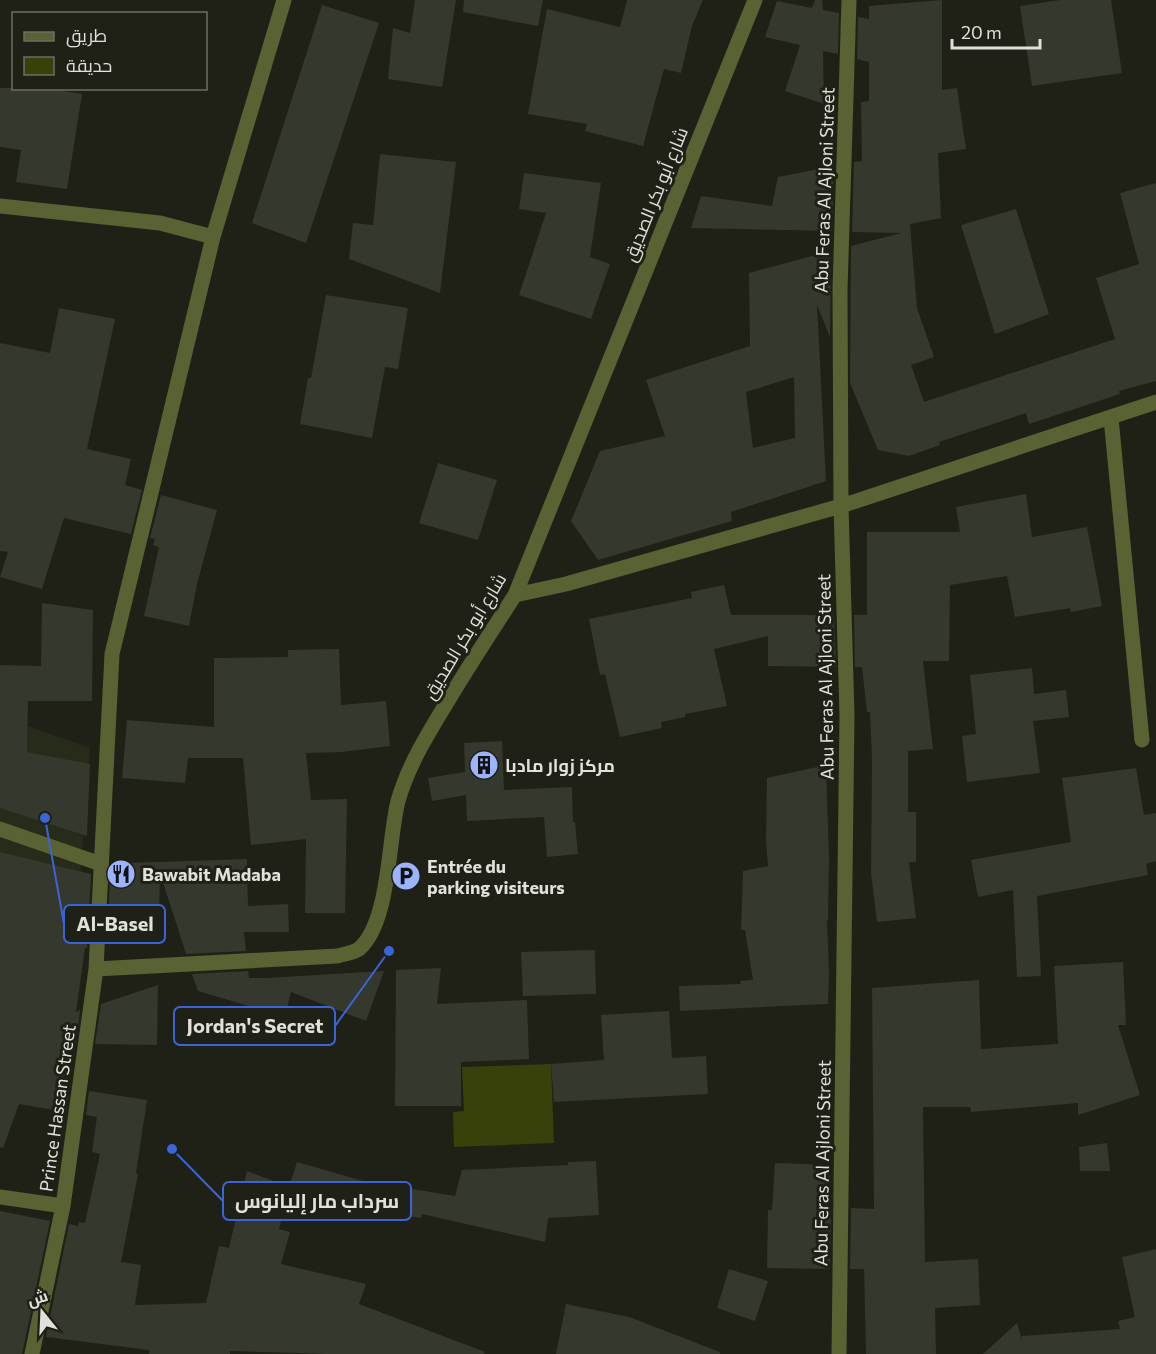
<svg xmlns="http://www.w3.org/2000/svg" width="1156" height="1354" font-family="Commissioner,Cairo,sans-serif">
<style>
.built{fill:#272b19}
.green{fill:#384109}
.building{fill:#35382d;fill-rule:evenodd}
.lines{fill:none;stroke-linecap:round;stroke-linejoin:round}
.street{stroke:#586233;stroke-width:15}
.labels{text-anchor:middle;dominant-baseline:central;stroke-width:6;stroke-linejoin:round;paint-order:stroke}
.street-label{font-size:18px;fill:#dfe1da;stroke:#1f2116}
.poi-label{font-size:18px;font-weight:bold;fill:#dfe1da;stroke:#1f2116;text-anchor:start}
.leader{fill:none;stroke:#3a64d8;stroke-width:2}
.callout-dot{fill:#3a64d8;stroke:#1f2116;stroke-width:2}
.callout{fill:#1f2116;stroke:#3a64d8;stroke-width:2}
.callout-label{font-size:20px;text-anchor:middle;font-weight:bold;fill:#dfe1da}
</style>
<rect width="100%" height="100%" fill="#1f2116"/>
<path class="built" d="M0 716 90 748 78 906 0 881Z"/>
<path class="green" d="M551 1064 554 1143 454 1147 453 1112 464 1111 462 1067Z"/>
<path class="building" d="M415 0H456L442 87 388 79 393 28 410 33Z
M464 0H543L538 26 463 12Z
M627 0H703L692 26 681 73 664 69 643 146 585 131 587 124 528 114 547 9 620 27Z
M815 0H822L823 10 839 13 838 54 823 51 824 104 785 91 800 45 765 37 777 1 812 8Z
M942 0V90L957 88 966 149 938 153 941 218 910 224 917 308 934 357 911 365 924 402 1115 339 1096 278 1139 264 1120 193 1156 183V381L1119 391 1120 394 1029 424 1026 413 939 442 940 445 909 456 878 450 850 383 851 246 901 233 852 232 854 162 862 161 861 102 869 101V62L857 59 858 17 869 19V6Z
M1060 0H1111L1122 73 1032 86 1020 6Z
M322 5 379 23 306 243 252 223Z
M0 88H47L82 94 67 189 16 182 21 150 0 147Z
M380 154 456 162 440 293 349 259 353 223 373 225Z
M834 166 832 231 691 228 701 196 772 206 778 177Z
M524 173 601 183 590 257 610 264 591 319 519 295 546 213 519 209Z
M1016 209 1049 314 995 334 961 225Z
M831 251 830 337 817 305 826 481 731 512 732 521 598 560 571 521 600 451 665 436 646 380 750 346 749 273ZM794 377 795 438 753 448 746 392Z
M326 295 408 308 398 369 385 367 372 438 300 424 308 378H311Z
M59 308 115 319 87 449 131 459 125 485 142 490 131 534 64 518 42 589 0 577 8 552 0 551V343L50 353Z
M438 463 497 480 478 540 419 523Z
M1026 494 1032 537 1087 527 1102 606 1071 612 1070 608 1015 617 1007 576 950 585 949 661H923L933 749 908 751V812H916V862H909L916 918 877 922 871 873 872 761 870 712H867L862 667H855L854 615H867V532H960L956 507Z
M161 495 217 510 197 584 189 626 144 616 159 547 153 545 155 539 150 538Z
M724 585 731 615H834L836 667 768 666V636L714 649 727 706 685 714V717L661 722 662 728 620 737 605 674 600 675 589 619 692 598 691 592Z
M42 603 93 610 92 701H28L27 752 90 764 87 836 0 808V665L41 666Z
M339 649 341 705 386 701 390 746 342 752 306 753 311 800 347 799 345 913H305L306 839 251 845 243 758H188L185 783 122 778 127 720 214 727V658L288 657V650Z
M1032 668 1034 694 1066 690 1069 717 1033 721 1040 773 967 782 962 736 976 734 970 675Z
M502 741 504 790 572 787 573 822H575L578 854 547 857 544 817 467 821 466 795 432 801 428 778 465 772 464 743Z
M826 765 829 858 828 920H827L829 973 828 1004 680 1011 679 986 741 984 740 981 753 980 745 930H741L743 871 768 866 766 841 767 778Z
M1136 768 1144 815 1156 813V861L1146 864 1148 875 1037 896 1041 976 1017 977 1013 890 978 897 971 860 1071 842 1062 778Z
M0 852 91 874 87 948H85L76 1012 80 1010 76 1044H71L65 1088 69 1089 66 1112 19 1104 3 1148 0 1147Z
M247 859 248 906 288 904 289 932H244L246 951 186 954 160 873 159 925H108L110 879 124 882 129 863Z
M595 950 596 994 523 996 521 952Z
M1123 962 1126 1025H1118L1140 1095 1078 1115V1103L971 1112 970 1107H923L925 1262 978 1259 980 1305 935 1308 936 1354H866L864 1269H850L851 1208 874 1209 872 988 979 980 981 1049 1058 1044 1054 966Z
M441 968 437 1004 527 1000 529 1059 461 1062V1106H395L396 970Z
M248 971 249 978H266L384 971 366 1021 291 992 285 1017 198 991 192 974Z
M158 985 157 1045 95 1044 101 1004Z
M669 1011 672 1058 706 1056 708 1094 554 1102 551 1064 604 1060 601 1015Z
M89 1091 147 1100 136 1173 138 1174 121 1262 141 1265 135 1305 206 1303 219 1246 229 1248 247 1171 289 1187 279 1229 290 1232 281 1264 366 1284 359 1304 485 1352 484 1354H329L230 1351V1354H149V1350L46 1337 69 1224 78 1226 79 1222 85 1223 100 1154 92 1152 97 1117 86 1115Z
M1107 1143 1110 1171H1080L1079 1147Z
M596 1161 599 1215 548 1218 545 1242 422 1214 421 1218 356 1208 357 1204 290 1184 297 1162 363 1181 455 1196 462 1170 568 1165V1162Z
M775 1163 829 1165 827 1208H831L830 1269 767 1268 768 1210H772Z
M0 1211 50 1221 22 1354H0Z
M1156 1249V1354H983L1017 1323 1022 1340V1336L1120 1329 1118 1321 1135 1317 1122 1257Z
M729 1269 768 1281 755 1321 717 1308Z
M566 1304 629 1317 720 1352V1354H556Z"/>
<g class="lines">
<path class="street" d="M0 206 160 223 213 237
M1111 418 1142 740
M515 595 566 584 841 506 1156 402
M0 829 101 864
M96 969 337 956C344 954 353 953 359 949 390 922 388 840 398 801 409 763 429 732 449 699 470 664 493 629 515 595L755 0
M0 1197 63 1206
M32 1354 63 1206 96 969 112 654 213 237 284 0
M839 1354 847 715 841 506 840 289 849 0"/>
</g>
<defs>
<g id="building-disc" transform="scale(1.5)"><circle r="9.5" fill="#9bb4fd" stroke="#1f2116"/><path d="M-4-6H4V6H1V3H-1V6H-4ZM-2.5-4.3h1.7v1.8h-1.7ZM.8-4.3h1.7v1.8H.8ZM-2.5-1h1.7V.8h-1.7ZM.8-1h1.7V.8H.8Z" fill="#111"/></g>
<g id="restaurant-disc" transform="scale(1.5)"><circle r="9.5" fill="#9bb4fd" stroke="#1f2116"/><path d="M-5-6h1v4h1v-4h1v4h1v-4h1v5L-1.5 .5V6h-2V.5L-5-1ZM5-6V6H3V1.5H1.5Q1.5-4 5-6Z" fill="#111"/></g>
<g id="parking-disc" transform="scale(1.5)"><circle r="9.5" fill="#9bb4fd" stroke="#1f2116"/><path d="M-3.5-5.5H1a3.5 3.5 0 0 1 0 7H-1V5.5H-3.5ZM-1-3.4V-.6H.8a1.4 1.4 0 0 0 0-2.8Z" fill="#111"/></g>
</defs>
<g fill-rule="evenodd">
<use href="#building-disc" x="484" y="765"/>
<use href="#restaurant-disc" x="121" y="874"/>
<use href="#parking-disc" x="406" y="876"/>
</g>
<g class="labels">
<g class="street-label">
<text transform="translate(824 190) rotate(-88)">Abu Feras Al Ajloni Street</text>
<text transform="translate(655 194) rotate(-68)">شارع أبو بكر الصديق</text>
<text transform="translate(464 636) rotate(-59)">شارع أبو بكر الصديق</text>
<text transform="translate(825 677) rotate(-91)">Abu Feras Al Ajloni Street</text>
<text transform="translate(57 1108) rotate(-82)">Prince Hassan Street</text>
<text transform="translate(822 1163) rotate(-89)">Abu Feras Al Ajloni Street</text>
</g>
<g class="poi-label">
<text x="505" y="765">مركز زوار مادبا</text>
<text x="427" y="866">Entrée du<tspan x="427" dy="21">parking visiteurs</tspan></text>
<text x="142" y="874">Bawabit Madaba</text>
</g>
</g>
<path class="leader" d="M45 818L64 924M389 951L335 1026M172 1149L223 1201"/>
<g class="callout-dot">
<circle cx="45" cy="818" r="6"/>
<circle cx="389" cy="951" r="6"/>
<circle cx="172" cy="1149" r="6"/>
</g>
<g class="callout">
<rect x="64" y="905" width="101" height="38" rx="6"/>
<rect x="174" y="1007" width="161" height="38" rx="6"/>
<rect x="223" y="1182" width="188" height="38" rx="6"/>
</g>
<g class="callout-label">
<text x="115" y="931">Al-Basel</text>
<text x="255" y="1033">Jordan's Secret</text>
<text x="317" y="1208">سرداب مار إليانوس</text>
</g>
<rect x="12" y="12" width="195" height="78" fill="#1f2116" stroke="#6c6e64" stroke-width="1.5"/>
<rect x="24" y="32" width="30" height="9" fill="#586233" stroke="#6c6e64" stroke-width="1.5"/>
<text x="66" y="42" font-size="18" fill="#dfe1da">طريق</text>
<rect x="24" y="57" width="30" height="18" fill="#384109" stroke="#6c6e64" stroke-width="1.5"/>
<text x="66" y="72" font-size="18" fill="#dfe1da">حديقة</text>
<g transform="translate(42 1312) rotate(342)" stroke="#1f2116" stroke-width="4.5" paint-order="stroke">
<path d="M0-4.5L10 22L0 15L-10 22Z" fill="#dfe1da"/>
<text y="-9" font-size="16" font-weight="bold" text-anchor="middle" fill="#dfe1da">ش</text>
</g>
<path d="M952 39v9h88v-9" fill="none" stroke="#dfe1da" stroke-width="3"/>
<text x="961" y="39" font-size="18" fill="#dfe1da" stroke="#1f2116" stroke-width="4.5" paint-order="stroke">20 m</text>
</svg>
